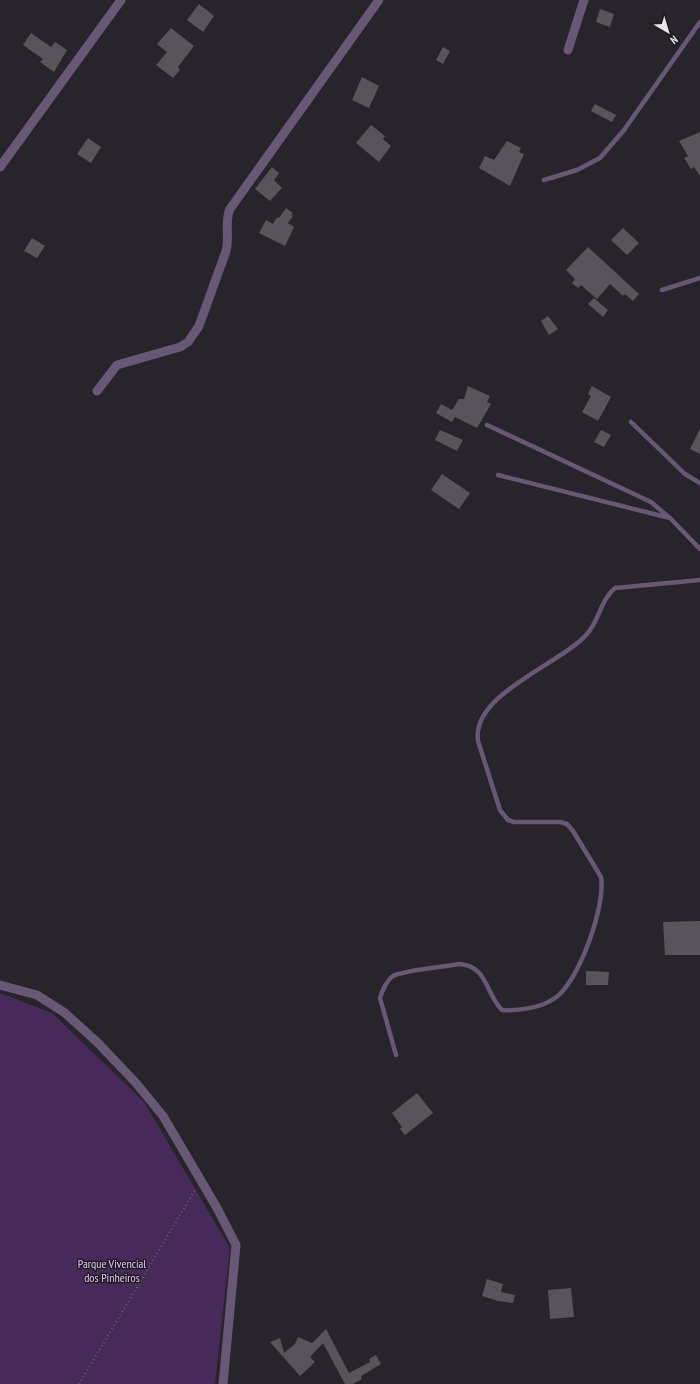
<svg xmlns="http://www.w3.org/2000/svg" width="700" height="1384" font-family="'PT Sans Narrow',sans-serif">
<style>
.green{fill:#482a5a}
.building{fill:#58545b}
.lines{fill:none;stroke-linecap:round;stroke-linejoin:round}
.path{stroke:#635f65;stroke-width:2;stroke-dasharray:1 3;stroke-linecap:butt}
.service{stroke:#695776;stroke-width:4.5}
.minor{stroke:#695776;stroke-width:9}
.labels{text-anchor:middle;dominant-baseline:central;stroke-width:3;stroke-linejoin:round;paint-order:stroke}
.park-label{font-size:12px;fill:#e5c2fd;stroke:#1e1b21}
</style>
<rect width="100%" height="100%" fill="#28242b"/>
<path class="green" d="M0 993 52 1013 144 1102 230 1248 215 1384H0Z"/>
<path class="building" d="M199 4 214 16 203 32 187 20Z
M600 9 614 14 610 27 596 22Z
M171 28 194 46 178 67 180 70 173 78 156 65 167 52 157 44Z
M31 33 51 47 55 42 67 50 54 72 40 62 43 59 23 45Z
M443 47 450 51 443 64 436 60Z
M362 77 379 86 369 108 352 100Z
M595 104 616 115 612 122 591 111Z
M371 125 385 136 383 139 391 146 379 162 356 143Z
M700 132V176L694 167 691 169 684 158 688 156 679 141Z
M88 138 101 147 91 163 77 154Z
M507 141 521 148 519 152 524 154 510 186 479 168 485 156 494 160Z
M272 167 279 173 274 180 282 188 270 201 255 189Z
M286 208 293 213 291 215 293 216 288 223 294 227 285 246 259 233 266 220 273 224 277 217 279 218Z
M623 228 639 243 627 255 611 240Z
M32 238 45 246 37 258 24 251Z
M588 247 639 294 633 301 625 294 623 296 610 284 597 299 581 285 578 288 572 283 575 279 566 270Z
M594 298 608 310 603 317 588 304Z
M548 316 558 329 549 335 541 321Z
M468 386 490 396 487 402 491 404 477 428 455 417 452 422 436 413 441 404 452 410 459 399H464Z
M592 386 611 397 598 421 582 412 591 396 588 394Z
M700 429V454L690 449Z
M440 430 463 440 457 451 435 440Z
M601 430 611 435 604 447 594 442Z
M442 474 470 493 459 509 431 490Z
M700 921V955H665L663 922Z
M586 971 609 972 608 985H586Z
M417 1093 433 1113 405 1135 400 1129 402 1127 392 1113Z
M487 1279 503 1284 501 1292 515 1295 513 1303 498 1301 482 1296Z
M571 1288 574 1317 550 1319 548 1290Z
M326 1329 349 1373 370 1362 369 1359 376 1355 381 1364 361 1376 362 1379 353 1384H345L323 1343 310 1357 315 1362 300 1376 270 1342 280 1338 284 1353 295 1344 298 1337 312 1343Z"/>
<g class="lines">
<path class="path" d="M79 1384 195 1190"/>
<path class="service" d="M544 180 577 170 600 158 624 130 700 22
M662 290 700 278
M631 422 685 474 700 483
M487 425 651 502 671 519 700 549
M498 475 670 518
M396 1055 380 998C382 991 387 980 393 976 405 970 444 967 459 964 488 966 485 993 502 1010 519 1011 541 1008 555 998 579 982 606 905 601 877L573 831 567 824 560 822H514L508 820 500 810 478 741C471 694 561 664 587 634 599 621 601 599 615 588L700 580"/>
<path class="minor" d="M568 50 584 0
M0 167 121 0
M97 391 117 365 180 347 188 342 199 326 226 251C230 237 224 222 230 209L379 0
M0 985 37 995 65 1013 98 1043 136 1083 163 1116 217 1208 236 1245 223 1384"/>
</g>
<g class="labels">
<g class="park-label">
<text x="112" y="1263">Parque Vivencial<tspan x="112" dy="14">dos Pinheiros</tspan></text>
</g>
</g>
<g transform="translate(668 32) rotate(142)" stroke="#1e1b21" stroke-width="3" paint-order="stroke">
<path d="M0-3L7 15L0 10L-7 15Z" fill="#e7e5e9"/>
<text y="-6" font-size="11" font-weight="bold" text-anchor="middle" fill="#e7e5e9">N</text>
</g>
</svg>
